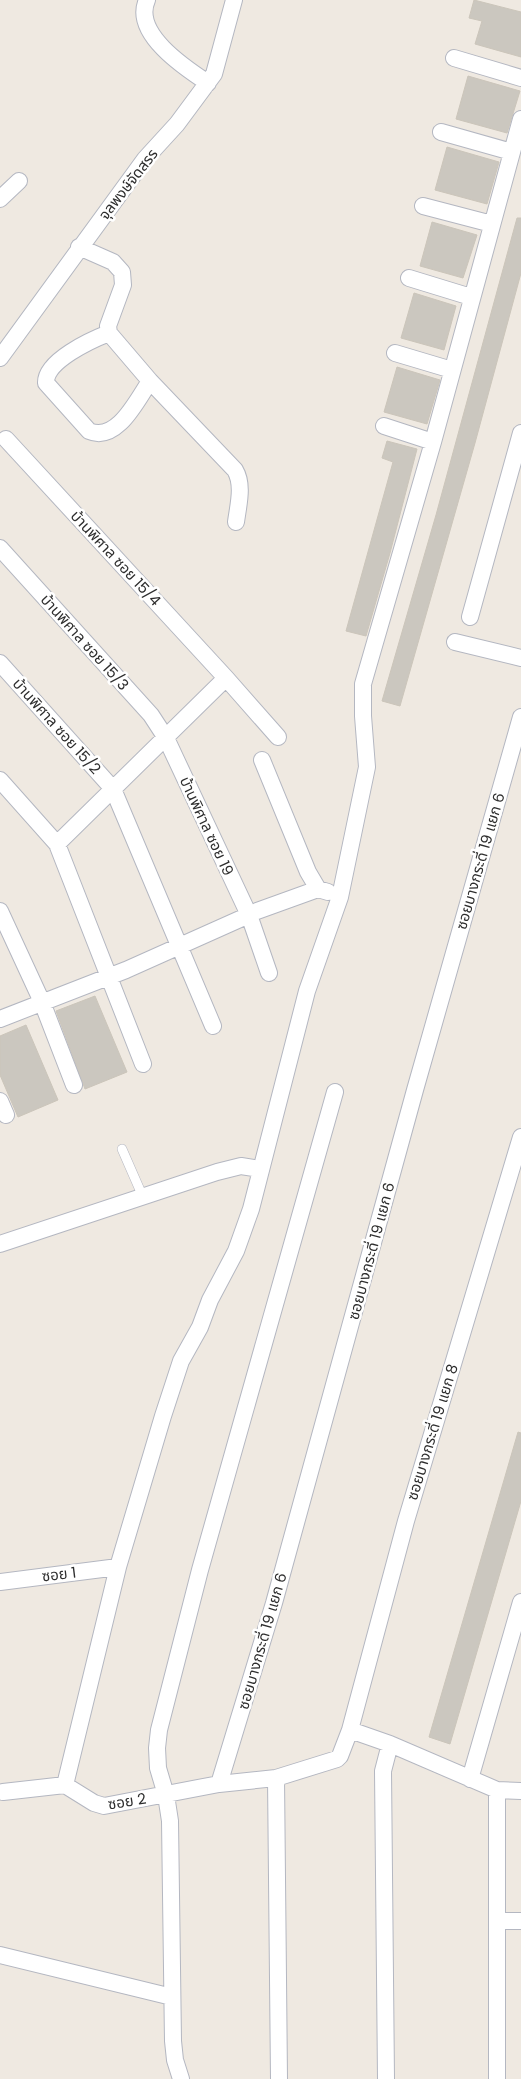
<svg xmlns="http://www.w3.org/2000/svg" width="521" height="2079" font-family="Poppins,'Noto Sans Thai',sans-serif">
<style>
.building{fill:#cbc7bf;stroke:#cbc5ba}
.lines{fill:none;stroke-linecap:round;stroke-linejoin:round}
.service-casing{stroke:#b4b7c1;stroke-width:10}
.minor-casing{stroke:#b4b7c1;stroke-width:18}
.service{stroke:#fff;stroke-width:9}
.minor{stroke:#fff;stroke-width:16}
.labels{text-anchor:middle;dominant-baseline:central;stroke-width:5;stroke-linejoin:round;paint-order:stroke}
.street-label{font-size:15px;fill:#2e2e2e;stroke:#fff}
</style>
<rect width="100%" height="100%" fill="#efe9e1"/>
<path class="building" d="M474 0 521 12V57L475 44 482 21 469 18Z
M468 76 520 91 507 133 456 119Z
M447 147 499 162 487 204 435 190Z
M517 218H521V273L475 443 400 706 382 701 436 515Z
M432 222 477 235 463 278 420 266Z
M414 293 456 306 444 350 401 338Z
M397 367 440 380 427 424 384 412Z
M387 441 417 449 390 553 366 636 346 631 393 462 382 458Z
M95 996 127 1072 85 1089 56 1011Z
M26 1025 58 1100 18 1117 0 1075V1036Z
M518 1432 521 1433V1501L450 1744 429 1737Z"/>
<g class="lines">
<g class="service-casing">
<path id="service" d="M122 1149 143 1197"/>
</g>
<g class="minor-casing">
<path id="minor" d="M147 0C132 33 185 68 208 83
M454 58 521 78
M441 132 512 152
M0 199 19 181
M423 206 492 224
M79 247 113 262 122 272 123 285 108 326 109 333 150 381 235 470C244 485 238 506 236 522
M409 278 471 297
M109 333C91 340 45 361 46 383L89 431C117 443 137 400 150 381
M395 353 452 370
M0 358 145 159 177 124 214 74 234 0
M384 426 433 442
M6 439 226 678 278 737
M0 548 151 715 166 738 249 915 269 973
M470 617 521 433
M455 642 521 658
M0 663 113 789 213 1026
M262 760 308 872 318 889
M0 780 57 844 143 1064
M57 844 226 678
M0 911 42 1002 74 1085
M257 911 318 889 328 892
M0 1019 126 970 249 915
M0 1101 6 1115
M0 1244 217 1172 241 1166 260 1169
M0 1582 118 1567
M350 1730 406 1521 521 1137
M276 1778 279 2079
M470 1779 521 1602
M219 1784 274 1603 415 1090 521 717
M65 1785 118 1567 163 1416 181 1361 200 1327 210 1300 236 1251 251 1209 307 991 340 897 367 767 363 716V684L433 442 521 119
M497 1790V2079
M3 1792 65 1785 94 1803 104 1806 219 1784 276 1778 337 1759 340 1756 350 1730 390 1744 497 1790 521 1791
M498 1921H521
M0 1955 172 1997
M181 2079 175 2060 173 2041 170 1821 166 1795 158 1768 157 1748 159 1730 200 1570 335 1092
M386 2079 383 1771 390 1744"/>
</g>
<use href="#service" class="service"/>
<use href="#minor" class="minor"/>
</g>
<g class="labels">
<g class="street-label">
<text transform="translate(128 184) rotate(-52)">จุลพงษ์จัดสรร</text>
<text transform="translate(116 558) rotate(47)">บ้านพิศาล ซอย 15/4</text>
<text transform="translate(85 642) rotate(48)">บ้านพิศาล ซอย 15/3</text>
<text transform="translate(57 726) rotate(48)">บ้านพิศาล ซอย 15/2</text>
<text transform="translate(207 826) rotate(65)">บ้านพิศาล ซอย 19</text>
<text transform="translate(480 861) rotate(-74)">ซอยบางกระดี่ 19 แยก 6</text>
<text transform="translate(371 1251) rotate(-75)">ซอยบางกระดี่ 19 แยก 6</text>
<text transform="translate(432 1432) rotate(-73)">ซอยบางกระดี่ 19 แยก 8</text>
<text transform="translate(59 1574) rotate(-7)">ซอย 1</text>
<text transform="translate(262 1641) rotate(-74)">ซอยบางกระดี่ 19 แยก 6</text>
<text transform="translate(127 1801) rotate(-9)">ซอย 2</text>
</g>
</g>
</svg>
